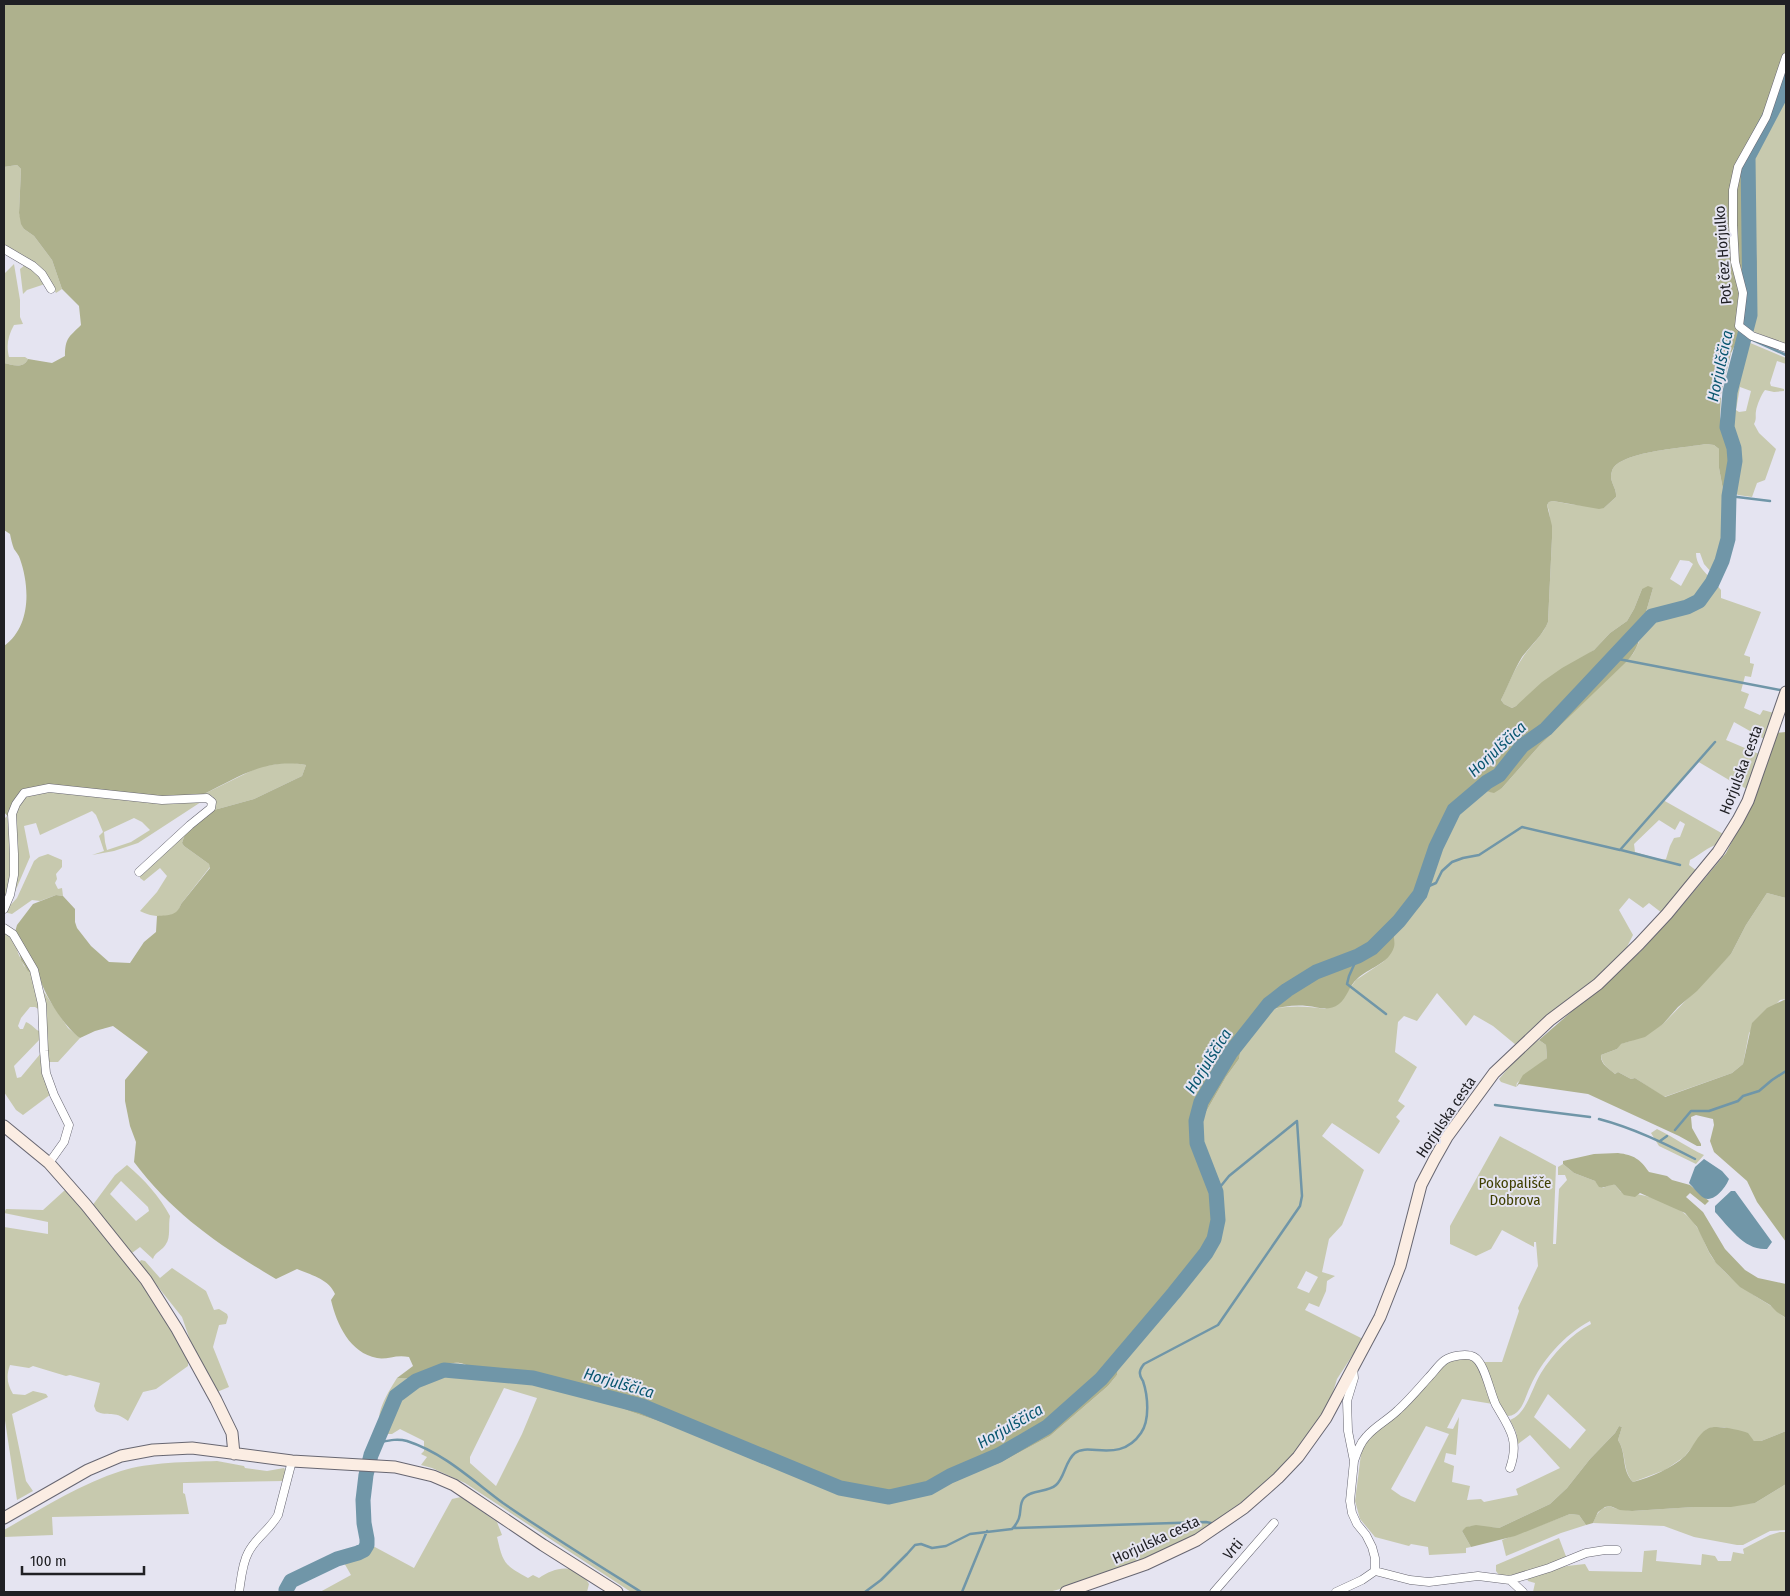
<svg xmlns="http://www.w3.org/2000/svg" width="1790" height="1596" font-family="'Fira Sans Condensed',sans-serif">
<style>
.green{fill:#c7c9ae;fill-rule:evenodd}
.forest{fill:#aeb18d}
.water{fill:#7096a8}
.lines{fill:none;stroke-linecap:round;stroke-linejoin:round}
.stream{stroke:#7096a8;stroke-width:2.5}
.river{stroke:#7096a8;stroke-width:15}
.street-casing{stroke:#676671;stroke-width:9}
.secondary-casing{stroke:#676671;stroke-width:13}
.street{stroke:#fff;stroke-width:8}
.secondary{stroke:#fbede3;stroke-width:11}
.labels{text-anchor:middle;dominant-baseline:central;stroke-width:4;stroke-linejoin:round;paint-order:stroke}
.street-label{font-size:15px;fill:#202024;stroke:#e5e4f1}
.park-label{font-size:15px;fill:#3f3f00;stroke:#e5e4f1}
.water-label{font-size:16px;font-style:italic;fill:#09566f;stroke:#e5e4f1}
</style>
<rect width="100%" height="100%" fill="#e5e4f1"/>
<path class="green" d="M1786 93V344L1756 333 1750 329 1756 320 1757 262 1752 185 1754 164 1761 137Z
M17 165 21 169 19 213 24 229 34 236 52 260 62 289 56 293 44 272 4 246V167Z
M14 264 20 300V317L23 324 14 325C8 336 6 345 9 357H25L28 359C23 369 13 365 4 363V274Z
M25 265 39 273 45 284 27 290 23 294 20 269Z
M1748 342 1786 358V364L1777 361 1770 383 1771 386 1784 389V391L1774 392 1765 390C1761 395 1757 405 1756 411 1755 416 1757 418 1754 424L1759 433 1776 449 1765 480 1757 483 1752 497 1738 495 1732 491 1738 460 1737 444C1718 429 1741 362 1748 342ZM1740 387 1751 391 1746 411 1739 412 1736 410Z
M1706 444 1714 445 1719 449V468L1724 495 1727 537 1712 573 1704 564 1700 553H1696C1696 564 1703 570 1710 578 1705 585 1700 595 1693 600 1680 608 1660 605 1646 612L1653 588 1642 589 1634 609 1627 621 1610 633 1594 650 1516 706 1512 708 1504 704 1501 700C1508 685 1514 670 1523 657 1531 645 1543 635 1548 622L1552 538 1549 511 1547 505 1549 502 1553 501 1569 504 1604 508 1616 497C1617 487 1608 481 1612 471 1618 451 1687 448 1706 444ZM1680 560 1689 561 1693 564 1681 586 1670 579Z
M1715 583 1721 590V598L1761 612 1744 655 1750 657V663L1754 664 1751 677 1745 676 1741 691 1749 694 1744 708 1760 715 1763 710 1774 713 1764 739 1734 722 1726 740 1759 754 1747 789 1729 780 1697 761 1663 800 1725 835 1719 844C1707 847 1700 855 1690 860L1689 865 1697 871 1662 913 1649 903 1643 908 1629 898 1619 910 1633 935 1625 951 1591 984 1516 1045 1493 1026 1474 1015 1466 1026 1437 993 1417 1021 1404 1016 1398 1022 1395 1052 1417 1067 1398 1101 1405 1106 1396 1117 1400 1121 1379 1154 1332 1123 1322 1136 1364 1170 1342 1225 1329 1239 1322 1272 1335 1276 1327 1281 1326 1291 1319 1307 1309 1303 1305 1310 1363 1339 1337 1379 1330 1402 1320 1418 1299 1449 1254 1494 1199 1534 1160 1553 1083 1583 1049 1592H631L465 1483 432 1468 421 1465 427 1457 421 1454 424 1451V1441L400 1429 392 1434H386C369 1420 388 1393 397 1378 401 1378 405 1379 409 1378 423 1373 462 1352 471 1371L467 1377 472 1379 486 1374 511 1377 529 1383 545 1384 558 1389 577 1391 629 1411 684 1430 760 1463 815 1484 834 1489 911 1498 937 1482 998 1464 1050 1436 1108 1386 1117 1375 1119 1362 1148 1326 1163 1312 1205 1257 1218 1193 1206 1161 1200 1127 1203 1117 1226 1077 1239 1059 1243 1037 1251 1017C1273 1005 1301 1005 1325 1009L1345 995 1356 980 1383 962 1390 953 1396 922 1404 916 1412 914 1428 891 1435 859 1442 839 1456 814 1478 792 1482 790 1490 792 1502 788 1540 745 1633 654 1639 642 1640 632 1654 619 1667 614 1690 609 1697 605 1705 599ZM1659 820 1675 830 1680 821 1685 824 1680 837 1674 838 1670 846 1666 859 1662 860 1635 852 1634 844ZM1306 1271 1318 1277 1309 1293 1297 1288ZM504 1388 537 1398 522 1434 496 1486 470 1463V1457Z
M289 762 306 765 302 776 254 799 214 810 216 802 212 796 204 794 259 767Z
M46 791 115 797 150 803 201 802 138 843 114 851 92 855 104 851 99 836 103 832 96 815 92 811 40 835 36 823 24 826 30 857 14 894 16 811 18 805 26 794ZM134 818 142 822 150 830 131 842 107 850 105 842 104 832Z
M7 816 10 831 11 878 4 903V819Z
M185 834 182 843 184 846 209 864 210 867 181 904C180 906 179 911 178 912 171 920 148 916 140 911L157 892 167 876 160 868 144 881 140 878V874Z
M48 854 62 860V867L56 874 57 879 55 883 58 889 62 888 63 896 56 895 40 901 32 900 12 914 4 912 17 898 34 861 39 857Z
M1767 893 1786 898V999L1780 1000 1749 1033 1743 1064 1732 1073 1664 1097 1635 1078 1631 1079 1618 1072 1615 1074C1609 1069 1601 1064 1601 1055L1617 1049 1620 1044 1631 1041 1663 1024 1731 954 1746 925Z
M4 932 15 937 18 953 24 966 34 974 40 1010 35 1007H30L21 1018 18 1026 20 1029H23L26 1022C32 1024 35 1030 41 1032V1038L14 1066 17 1078 21 1077 41 1053 51 1094 23 1115 16 1110 4 1092Z
M42 989 68 1028 80 1038 58 1062H48L45 999Z
M1539 1040 1546 1045 1547 1058 1517 1083 1516 1087 1501 1082 1499 1079C1512 1065 1521 1048 1539 1040Z
M1657 1129C1674 1137 1688 1148 1704 1155L1696 1164 1659 1146 1651 1133Z
M1500 1136 1556 1166 1553 1244H1548H1556L1559 1189 1567 1180 1565 1175H1558V1167L1563 1164 1574 1173 1595 1181 1603 1188 1612 1184 1615 1185 1621 1192C1647 1194 1681 1203 1696 1226 1704 1237 1706 1250 1714 1260 1729 1279 1748 1292 1768 1304 1775 1308 1779 1314 1786 1318V1431L1761 1441H1754L1741 1431H1735L1724 1427H1715L1707 1429 1684 1457 1665 1470 1633 1482C1622 1470 1627 1454 1618 1440L1622 1427 1619 1426 1615 1433 1590 1459 1567 1488 1550 1504 1499 1528 1470 1526 1462 1531 1471 1547 1466 1548V1553L1429 1555 1428 1547 1411 1544 1409 1546 1375 1537 1360 1519 1355 1501 1361 1454 1364 1443 1434 1374 1451 1359 1462 1357 1476 1361 1493 1404 1462 1399 1447 1428 1453 1429 1459 1417 1456 1455 1446 1453 1444 1462 1454 1466 1452 1482 1470 1486 1467 1500 1481 1499 1484 1502 1518 1495 1516 1489 1560 1468 1530 1435 1518 1444 1516 1432 1510 1420C1527 1414 1532 1387 1541 1373 1553 1354 1571 1334 1591 1324L1590 1321C1564 1335 1542 1360 1530 1387 1525 1397 1522 1415 1508 1416L1496 1401 1482 1362H1502L1519 1311 1518 1308 1538 1266 1536 1242H1534V1247L1502 1230 1491 1249 1476 1256 1450 1244V1226ZM1548 1394 1586 1430 1570 1449 1534 1417ZM1426 1426 1449 1434 1415 1502 1401 1496 1391 1489Z
M127 1165C144 1179 160 1197 170 1216 168 1225 171 1237 166 1244 163 1250 155 1252 153 1259L140 1247 132 1253 92 1206 115 1175ZM121 1181 148 1207 149 1211 136 1221 110 1194Z
M65 1190 89 1217 146 1286 188 1357V1366L156 1389 143 1392 128 1421C113 1409 109 1418 96 1411L94 1406 100 1383 70 1375 66 1376 33 1366 29 1368 10 1365C6 1376 7 1384 13 1394L25 1395 33 1391 46 1394 48 1397 12 1414 26 1481 33 1491 17 1500 4 1414V1227L48 1234V1222L4 1213 6 1209 43 1210Z
M141 1260 145 1261 160 1278 172 1268 206 1291 214 1310 219 1309 227 1314 228 1317 226 1324 219 1325 213 1347 229 1387 217 1392 190 1340 182 1317 139 1263Z
M217 1461 244 1466 245 1468 267 1471 284 1468 286 1471 284 1481 183 1483V1493L185 1494 189 1514 52 1517 53 1535 4 1537V1530C41 1509 80 1484 121 1471 149 1462 187 1462 217 1461Z
M1786 1484V1530L1770 1531 1743 1545H1737L1694 1537 1664 1526 1593 1523C1597 1514 1599 1508 1610 1506L1614 1508 1632 1511 1755 1503Z
M461 1497 497 1522 502 1535 497 1537C503 1563 504 1565 528 1578L533 1575 539 1578C555 1567 577 1562 589 1584L587 1592H320L351 1575 343 1561 367 1554 373 1546 414 1568 452 1499Z
M1570 1514 1579 1515 1586 1525 1561 1533 1506 1556 1502 1540Z
M1780 1532H1786V1592H1533L1535 1583 1528 1581 1527 1578 1567 1566 1585 1564 1589 1571 1642 1572 1644 1551 1657 1550 1656 1561 1701 1565 1702 1554 1715 1556 1718 1561H1731L1733 1552 1744 1554 1743 1549 1770 1535Z
M1559 1538 1567 1559 1515 1576 1499 1575 1496 1571V1565Z"/>
<path class="forest" d="M4 4H1786V93L1761 137 1754 164 1752 185 1757 262 1756 320 1750 329 1745 325 1731 353 1721 394 1720 417 1722 428 1733 448 1732 459 1724 495 1719 468V449L1714 445 1706 444C1687 448 1618 451 1612 471 1608 481 1617 487 1616 497L1604 508 1599 509 1553 501 1549 502 1547 505 1552 526V538L1548 622C1543 635 1531 645 1522 657 1514 670 1508 686 1501 700L1504 704 1512 708 1516 706 1542 682 1562 668 1594 650 1610 633 1627 621 1634 609 1642 589 1648 586 1653 588 1646 612C1639 619 1641 631 1639 640 1637 649 1630 659 1623 665L1540 745 1502 788 1494 793 1481 790C1459 801 1440 838 1434 862 1431 874 1430 887 1425 898 1415 919 1405 910 1396 921 1390 929 1396 939 1394 947 1389 964 1368 968 1357 979 1349 986 1347 998 1339 1004 1328 1012 1319 1007 1307 1006 1289 1004 1266 1009 1251 1018L1243 1037 1239 1059 1226 1077 1203 1117 1200 1127 1206 1161 1218 1193 1221 1217 1219 1233 1205 1257 1184 1285 1163 1312 1148 1326 1119 1362 1117 1375 1108 1386 1050 1436 998 1464 937 1482 911 1498 876 1500 815 1484 760 1463 684 1430 629 1411 577 1391 558 1389 545 1384 529 1383 511 1377 486 1374 472 1379 467 1377 471 1371C462 1351 423 1373 409 1378 405 1379 401 1378 397 1378L413 1366 409 1357C396 1354 387 1360 377 1358 350 1353 337 1325 331 1300L335 1294C329 1279 311 1275 297 1269L276 1279C220 1246 174 1215 134 1162L136 1142 130 1126 125 1101V1080L148 1052 113 1026 95 1031 80 1038C64 1027 44 994 39 976L28 971 21 960 15 932 17 925 33 904 56 895 63 896 75 909V922L77 928 91 946 109 962 130 963 144 942 156 932 157 916C169 915 177 916 181 904L210 868 209 864 184 846 182 843 185 834 214 810 254 799 302 776 306 765C265 758 239 777 204 794L160 797 23 790C14 798 11 806 9 818L4 812V646C31 627 30 587 20 559 19 555 16 552 14 549 12 544 11 539 10 534L4 530V363C13 365 23 369 28 359L52 363 65 356C65 338 69 337 81 325L79 306 62 289 52 260 34 236 24 229 21 224 19 213 21 169 17 165 4 167Z
M1786 732V898L1767 893 1746 925 1731 954 1697 991 1678 1007 1663 1024 1645 1037 1621 1044 1617 1049 1601 1055C1600 1064 1609 1069 1615 1074L1618 1072 1631 1079 1635 1078 1665 1097 1732 1073 1743 1064 1752 1023 1767 1008 1786 999V1242L1757 1202 1747 1181 1714 1152 1710 1141 1714 1125 1713 1119 1696 1115 1691 1117 1692 1128 1701 1144V1146H1697L1679 1136 1588 1094 1519 1084 1516 1087 1523 1075 1547 1058 1546 1045 1539 1040 1640 952 1675 914 1726 853 1739 828 1775 733Z
M1618 1153C1634 1155 1640 1159 1649 1172L1667 1176 1672 1180 1690 1185 1709 1201 1705 1205 1690 1193 1686 1197 1703 1212 1725 1249 1745 1270 1758 1278 1786 1284V1318L1777 1312 1770 1305 1740 1287 1716 1263 1709 1252 1697 1227 1685 1213 1640 1193 1635 1197 1624 1195 1615 1185C1609 1184 1606 1189 1599 1187L1595 1181 1574 1173 1563 1164V1161L1594 1154Z
M1619 1426 1622 1427 1618 1440C1627 1454 1621 1470 1633 1482 1651 1477 1671 1469 1685 1456 1693 1448 1697 1435 1707 1429 1715 1424 1739 1430 1748 1433L1754 1441H1761L1786 1431V1484L1755 1503 1731 1507H1694L1632 1511 1620 1510 1610 1506 1605 1507 1598 1512 1593 1523 1586 1525 1579 1515 1570 1514 1515 1536 1471 1547 1462 1531 1466 1527 1476 1525 1499 1528 1550 1504 1567 1488 1590 1459 1615 1433Z"/>
<path class="water" d="M1704 1159 1722 1171 1729 1179C1726 1187 1714 1203 1704 1198 1699 1195 1693 1187 1689 1183L1695 1167Z
M1731 1191H1735L1772 1242 1767 1249C1745 1251 1729 1227 1715 1212V1206Z"/>
<g class="lines">
<path class="stream" d="M1744 336 1786 355
M1729 496 1770 501
M1613 658 1780 690
M1621 850 1680 865
M1422 889 1436 883 1442 871 1452 862 1463 858 1479 855 1522 827 1620 850 1715 742
M1358 956 1349 976 1347 984 1386 1014
M1495 1105 1590 1117
M1599 1119C1633 1128 1664 1143 1695 1159
M1675 1130 1691 1111H1709L1738 1101 1743 1096 1759 1091 1772 1080 1786 1071
M1660 1141 1667 1136
M377 1443C387 1441 396 1438 407 1441 444 1453 472 1480 503 1503 548 1534 595 1563 641 1592
M1014 1528 1206 1522 1211 1523
M865 1592 881 1580 907 1554 915 1545 921 1544 932 1548 946 1546 970 1534 1012 1529C1025 1516 1017 1506 1024 1498 1032 1489 1047 1493 1056 1485 1065 1477 1065 1461 1075 1453 1089 1442 1120 1464 1141 1433 1150 1420 1148 1396 1143 1381 1142 1379 1140 1377 1140 1374 1139 1370 1142 1367 1144 1364L1218 1325 1300 1206 1302 1196 1297 1121 1229 1176 1216 1192
M962 1592 987 1531"/>
<path class="river" d="M287 1592 286 1590 291 1581 337 1559 358 1553 364 1550 367 1545V1539L364 1523 363 1500 366 1475 371 1455 396 1396 416 1381 444 1370 533 1378 642 1406 840 1488 889 1497 929 1488 950 1476 999 1455 1047 1427 1101 1379 1174 1293 1206 1253 1214 1239 1218 1220 1216 1192 1197 1143 1196 1121 1201 1102 1231 1052 1269 1004 1287 990 1316 972 1358 956 1372 948 1399 921 1420 894 1436 847 1454 810 1487 782 1499 775 1522 746 1546 729 1652 616 1687 607 1699 601 1712 583 1722 561 1728 539 1729 496 1735 461 1734 448 1727 427 1730 392 1750 315 1748 157 1778 100 1786 80"/>
<g class="street-casing">
<path id="street" d="M1786 57 1766 117 1738 167 1733 190V225L1735 262 1743 293 1739 326 1752 336 1786 348
M4 249 33 266 42 274 51 289
M4 909 10 895 14 875V854L12 814 16 804 24 793 49 788 162 800 207 798 212 802 211 808 190 825 139 872
M4 928 13 934 34 970 42 1004 44 1051 46 1073 54 1095 69 1125 64 1142 49 1163
M1354 1461C1357 1452 1360 1443 1366 1437 1375 1426 1388 1420 1398 1410 1409 1400 1419 1388 1429 1377 1434 1372 1439 1364 1445 1360 1451 1356 1467 1353 1474 1357 1485 1363 1490 1393 1496 1405 1509 1427 1520 1440 1510 1468
M1375 1571 1410 1580 1429 1582 1478 1576 1510 1580 1549 1568 1586 1553 1605 1550H1617
M1510 1580 1523 1592
M239 1592C241 1580 242 1564 248 1553 255 1538 270 1530 278 1515L292 1461
M1214 1592 1274 1523
M1336 1592 1362 1580 1375 1571V1558L1372 1547 1366 1535 1357 1524 1352 1513 1350 1501 1354 1461 1348 1431 1347 1401 1354 1378 1353 1368"/>
</g>
<g class="secondary-casing">
<path id="secondary" d="M4 1126 49 1163 86 1205 146 1280 177 1329 216 1400 232 1433 234 1454
M4 1518 88 1470 121 1456 153 1450 192 1448 292 1461 395 1467 433 1476 454 1485 543 1545 617 1592
M1066 1592 1146 1564 1197 1540 1244 1508 1278 1478 1298 1457 1326 1418 1380 1317 1400 1266 1421 1185 1434 1160 1447 1137 1494 1073 1550 1020 1598 984 1639 944 1667 914 1718 852 1738 820 1748 801 1786 692"/>
</g>
<use href="#street" class="street"/>
<use href="#secondary" class="secondary"/>
</g>
<g class="labels">
<g class="street-label">
<text transform="translate(1723 255) rotate(-94)">Pot čez Horjulko</text>
<text transform="translate(1741 770) rotate(-69)">Horjulska cesta</text>
<text transform="translate(1446 1117) rotate(-56)">Horjulska cesta</text>
<text transform="translate(1156 1540) rotate(-25)">Horjulska cesta</text>
<text transform="translate(1233 1549) rotate(-50)">Vrti</text>
</g>
<g class="park-label">
<text x="1515" y="1183">Pokopališče<tspan x="1515" dy="17">Dobrova</tspan></text>
</g>
<g class="water-label">
<text transform="translate(1720 366) rotate(-78)">Horjulščica</text>
<text transform="translate(1497 749) rotate(-43)">Horjulščica</text>
<text transform="translate(1208 1061) rotate(-58)">Horjulščica</text>
<text transform="translate(619 1383) rotate(16)">Horjulščica</text>
<text transform="translate(1010 1426) rotate(-30)">Horjulščica</text>
</g>
</g>
<rect width="1790" height="1596" fill="none" stroke="#202024" stroke-width="10"/>
<path d="M22 1566v8h122v-8" fill="none" stroke="#202024" stroke-width="2.5"/>
<text x="30" y="1566" font-size="15" fill="#202024" stroke="#e5e4f1" stroke-width="4" paint-order="stroke">100 m</text>
</svg>
